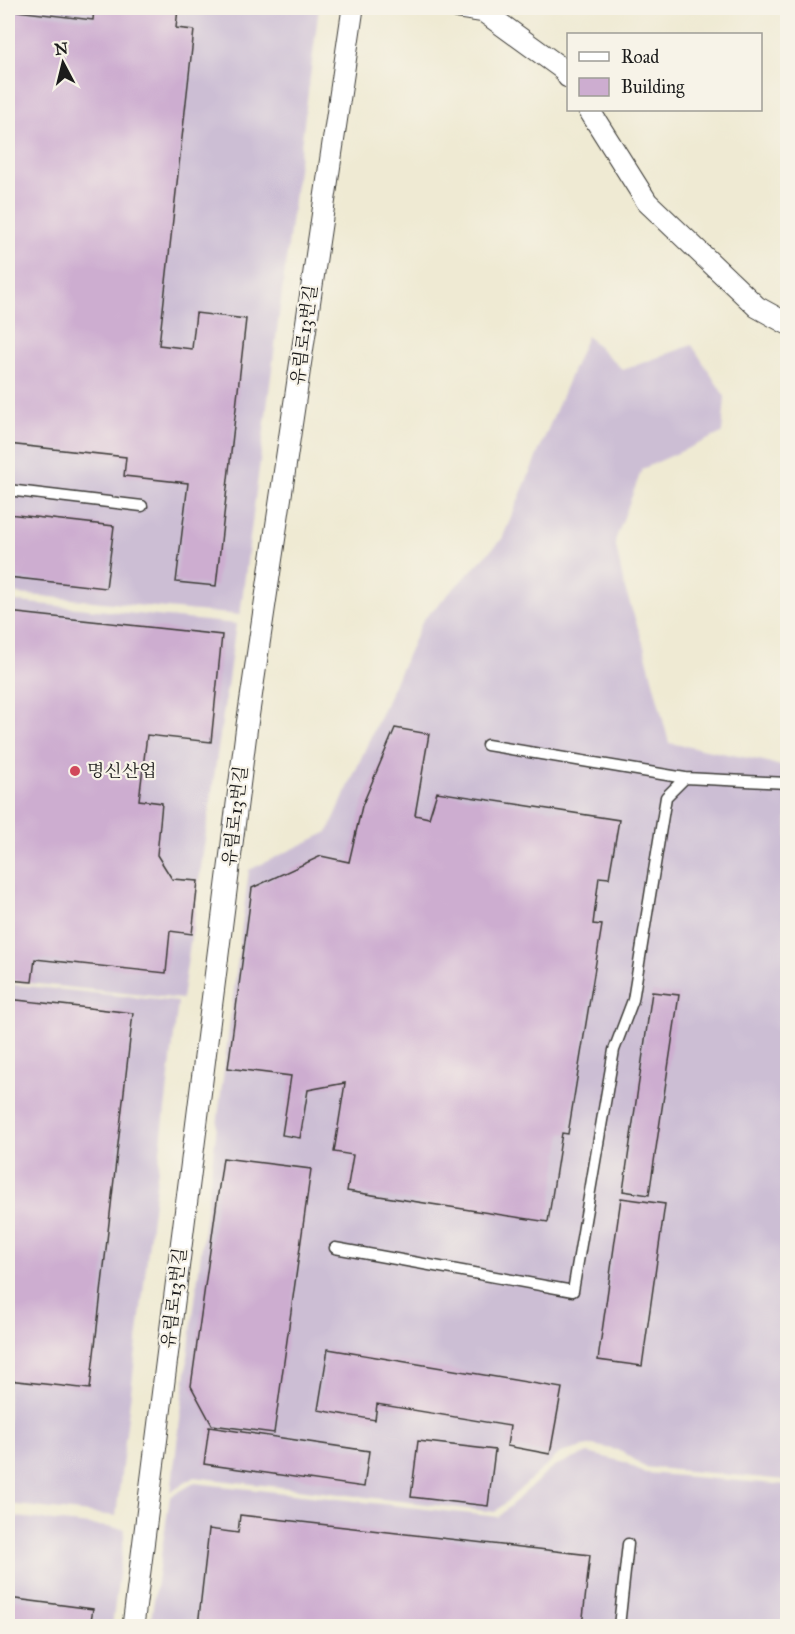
<svg xmlns="http://www.w3.org/2000/svg" width="795" height="1634" font-family="'IM FELL Great Primer','Noto Serif KR',serif">
<style>
.industrial{fill:#ccbed4}
.building{fill:#cdadd0}
.lines{fill:none;stroke-linecap:round;stroke-linejoin:round}
.lane-casing{stroke:#3c3b37;stroke-width:13}
.street-casing{stroke:#3c3b37;stroke-width:23}
.lane{stroke:#fff;stroke-width:10}
.street{stroke:#fff;stroke-width:21}
.poi-dot{fill:#d1495b;stroke:#f7f3e8;stroke-width:2}
.labels{text-anchor:middle;dominant-baseline:central;stroke-width:4.5;stroke-linejoin:round;paint-order:stroke}
.street-label{font-size:18px;fill:#1c1c1c;stroke:#f7f3e8}
.poi-label{font-size:18px;fill:#1c1c1c;stroke:#f7f3e8;text-anchor:start}
</style>
<rect width="100%" height="100%" fill="#f7f3e8"/>
<filter id="ink" filterUnits="userSpaceOnUse"><feTurbulence type="fractalNoise" baseFrequency=".0167" numOctaves="2"/><feDisplacementMap in="SourceGraphic" scale="12" xChannelSelector="R" yChannelSelector="G"/><feConvolveMatrix kernelMatrix="1 2 1 2 8 2 1 2 1" color-interpolation-filters="sRGB"/></filter>
<filter id="wash" filterUnits="userSpaceOnUse"><feTurbulence type="fractalNoise" baseFrequency=".008" numOctaves="4" result="noise"/><feDisplacementMap in="SourceGraphic" scale="24" xChannelSelector="R" yChannelSelector="G"/><feGaussianBlur stdDeviation="1.35" result="paint"/><feColorMatrix in="noise" values="0 0 0 0 0 0 0 0 0 0 0 0 0 0 0 0 0 1.4 0 .05"/><feComposite in="paint" operator="in"/></filter>
<g filter="url(#wash)">
<rect width="100%" height="100%" fill="#efead3"/>
<path class="industrial" d="M8 8H319L240 615 8 593Z
M587 336 623 370 692 345 725 397 722 433 642 469 615 541 624 586 643 643 669 743 764 761 787 768V1480L645 1467 622 1451 592 1445 560 1453 495 1512 194 1477 171 1492 249 870 328 832 423 620 502 539Z
M8 601 236 624 182 999 8 981Z
M8 984 178 1002 116 1516 8 1504Z
M588 1453 624 1462 645 1473 787 1485V1626H150L170 1497 194 1483 498 1517 554 1466Z
M8 1516 125 1529 112 1626H8Z"/>
<g id="blocks">
<path class="building" d="M94 8H178L176 28 194 30 159 345 192 349 196 313 246 319 216 586 176 582 188 483 124 476 126 457 8 444V10L93 20Z
M8 514 114 526 106 588 8 577Z
M8 612 222 635 211 742 147 735 139 800 162 803 157 855 172 879 198 881 192 934 170 931 166 973 35 959 32 982 8 980Z
M395 728 429 734 415 815 429 818 437 792 619 820 609 878 599 877 593 924 602 925 568 1134 562 1133 548 1222 347 1191 353 1155 334 1152 345 1083 308 1090 300 1138 282 1135 291 1076 228 1068 252 888 321 856 349 862 362 806Z
M652 992 679 995 649 1195 623 1191Z
M8 999 133 1013 90 1389 8 1380Z
M223 1158 311 1169 274 1433 212 1425 191 1386Z
M621 1198 665 1204 642 1366 598 1360Z
M328 1349 562 1388 550 1454 507 1446 510 1426 377 1404 375 1420 318 1410Z
M209 1427 369 1451 364 1487 204 1464Z
M418 1441 495 1450 488 1506 411 1497Z
M240 1515 590 1555 582 1626H198L209 1529 238 1533Z
M8 1598 93 1609 90 1626H8Z"/>
</g>
</g>
<g filter="url(#ink)">
<use href="#blocks" fill-opacity="0" stroke="#3c3b37" stroke-width="1.5"/>
<g class="lines">
<g class="lane-casing">
<path id="lane" d="M8 490 142 506
M487 745 685 778
M335 1248 573 1291 614 1050 633 1000 666 797 685 778 788 783
M619 1626 628 1544"/>
</g>
<g class="street-casing">
<path id="street" d="M459 8 484 12 564 70 568 77
M589 110 647 202 757 307 788 324
M133 1626 247 725 353 8"/>
</g>
<use href="#lane" class="lane"/>
<use href="#street" class="street"/>
</g>
</g>
<circle class="poi-dot" cx="75" cy="771" r="6"/>
<g class="labels">
<g class="street-label">
<text transform="translate(304 335) rotate(-82)">유림로13번길</text>
<text transform="translate(235 816) rotate(-83)">유림로13번길</text>
<text transform="translate(174 1298) rotate(-83)">유림로13번길</text>
</g>
<g class="poi-label">
<text x="87" y="771">명신산업</text>
</g>
</g>
<rect width="795" height="1634" fill="none" stroke="#f7f3e8" stroke-width="30"/>
<rect x="567" y="33" width="195" height="78" fill="#f7f3e8" stroke="#9f9d96" stroke-width="1.5"/>
<rect x="579" y="52" width="30" height="9" fill="#ffffff" stroke="#9f9d96" stroke-width="1.5"/>
<text x="621" y="63" font-size="18" fill="#1c1c1c">Road</text>
<rect x="579" y="78" width="30" height="18" fill="#cdadd0" stroke="#9f9d96" stroke-width="1.5"/>
<text x="621" y="93" font-size="18" fill="#1c1c1c">Building</text>
<g transform="translate(63 63) rotate(353)" stroke="#f7f3e8" stroke-width="4.5" paint-order="stroke">
<path d="M0-4.5L10 22L0 15L-10 22Z" fill="#1c1c1c"/>
<text y="-9" font-size="16" font-weight="bold" text-anchor="middle" fill="#1c1c1c">N</text>
</g>
</svg>
